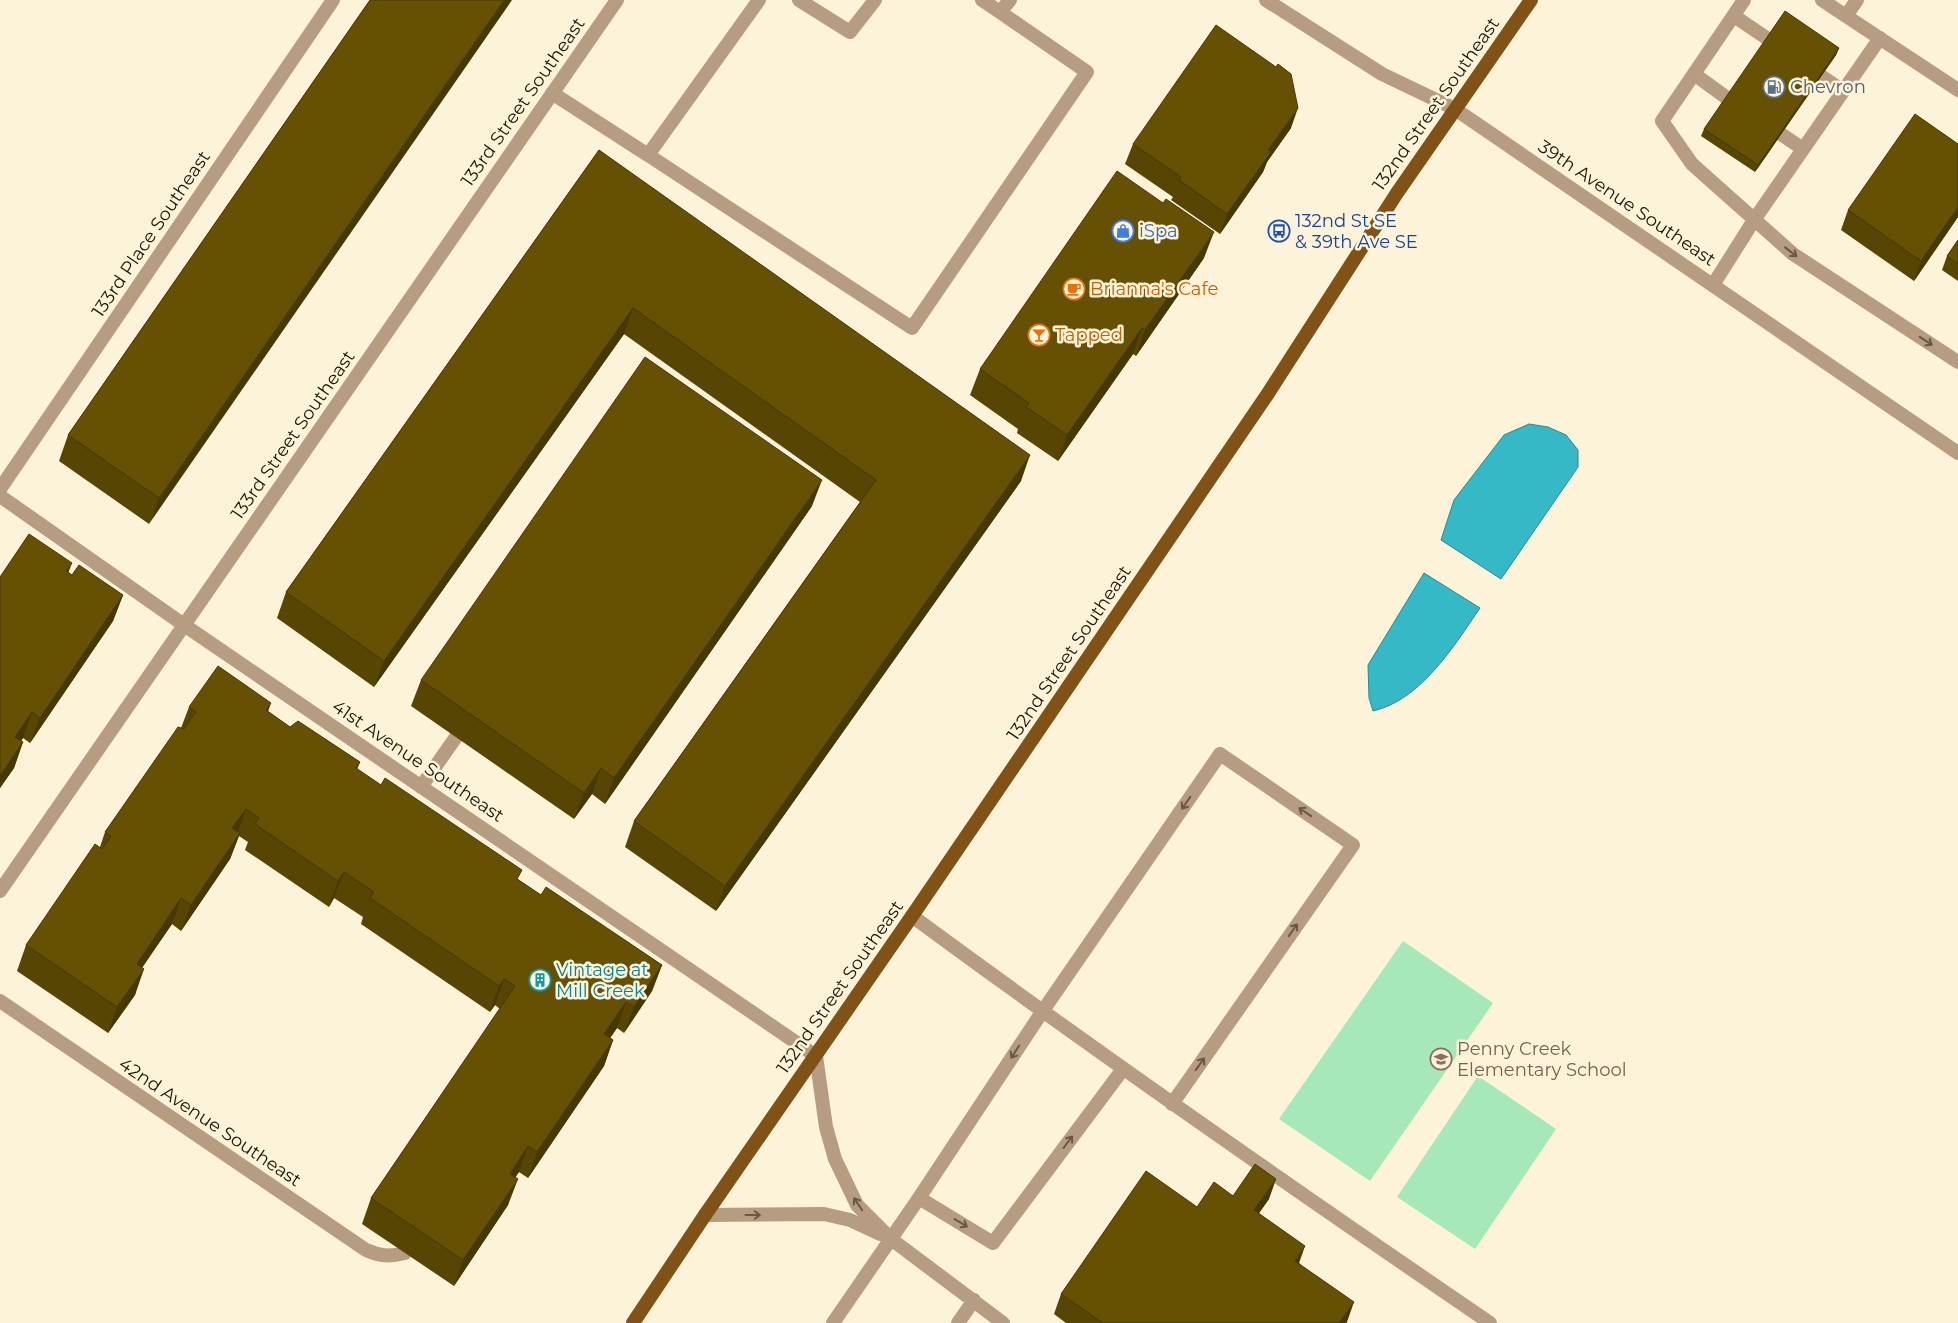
<svg xmlns="http://www.w3.org/2000/svg" width="1958" height="1323" font-family="Montserrat,sans-serif">
<style>
.green{fill:#a6e8ba}
.water{fill:#35b9c7;stroke:#2d888e}
.lines{fill:none;stroke-linecap:round;stroke-linejoin:round}
.service{stroke:#b69c80;stroke-width:14}
.minor{stroke:#b69c80;stroke-width:14}
.primary{stroke:#805215;stroke-width:14}
.wall{fill:#574503}
.shaded-wall{fill:#473802}
.building{fill:#655003;stroke:#473802}
.oneway{stroke:#685844}
.labels{text-anchor:middle;dominant-baseline:central;stroke-width:5;stroke-linejoin:round;paint-order:stroke}
.service-label{font-size:18px;fill:#4e5e75;stroke:#fdf3d8;text-anchor:start}
.street-label{font-size:18px;fill:#191408;stroke:#fdf3d8}
.transit-label{font-size:18px;fill:#164399;stroke:#fdf3d8;text-anchor:start}
.shop-label{font-size:18px;fill:#366cbe;stroke:#fdf3d8;text-anchor:start}
.food-label{font-size:18px;fill:#c56008;stroke:#fdf3d8;text-anchor:start}
.culture-label{font-size:18px;fill:#0d838f;stroke:#fdf3d8;text-anchor:start}
.education-label{font-size:18px;fill:#785e54;stroke:#fdf3d8;text-anchor:start}
</style>
<rect width="100%" height="100%" fill="#fdf3d8"/>
<path class="green" d="M1403 941 1493 1003 1370 1181 1279 1119Z
M1478 1076 1556 1129 1475 1249 1397 1197Z"/>
<path class="water" d="M1529 424 1548 427 1566 435 1578 450V467L1501 579 1441 540 1454 500 1504 435Z
M1424 573 1480 608C1454 646 1421 700 1373 711L1369 698 1368 665Z"/>
<g class="lines">
<path class="service" d="M799 0 850 32 875 0
M982 0 1000 12 1010 0
M1266 0 1382 74 1455 109
M1744 0 1662 121 1692 164 1793 254 1958 362
M1822 0 1846 16
M1857 0 1846 16 1958 90
M1734 16 1768 39
M1694 74 1727 98
M1821 76 1843 91
M552 93 648 155 759 0
M1781 134 1803 149
M648 155 912 328 1087 72 1000 12
M1713 285 1754 220 1880 38
M0 489 333 0
M0 496 184 625 816 1056 826 1127 835 1159 857 1205 891 1239 1003 1323
M421 787 456 737
M0 891 617 0
M912 916C1102 1056 1295 1190 1490 1323
M0 1001 366 1250C380 1256 389 1257 405 1253
M919 1198 993 1243 1123 1069
M705 1215 824 1214 850 1220 880 1234
M833 1323 919 1198 1042 1012 1220 754 1353 845 1172 1104
M958 1323 974 1300"/>
<path class="minor" d="M1455 109 1958 453"/>
<path class="primary" d="M633 1323 705 1215 912 916 1267 395 1397 193 1531 0"/>
</g>
<path class="wall" d="M370 0 149 524 59 461 68 435Z
M1839 48 1836 55 1755 172 1701 136 1704 129Z
M1291 128 1267 162 1263 172 1220 234 1171 200 1173 197 1125 164 1133 144Z
M599 150 1021 481 716 911 625 847 634 821 860 502 624 334 374 687 277 618 286 592Z
M1848 210 1958 217 1914 281 1841 230Z
M1958 240V281L1942 270 1947 256Z
M1204 258 1136 356 1133 354 1058 461 1017 433 1018 429 970 395 980 369Z
M812 506 605 804 592 794 574 819 411 706 421 680Z
M68 572 72 575 123 595 113 621 30 743 23 738 21 741 23 742 14 768 0 788V577Z
M189 707 268 712 290 727 360 762 357 770 541 895 662 965 652 991 624 1033 617 1028 610 1038 613 1040 604 1066 528 1178 519 1172 515 1177 508 1205 454 1286 362 1224 371 1198 500 1009 495 1005 490 1012 361 924 363 917 334 898 329 907 245 850 248 842 239 836 230 859 181 931 172 924 142 967 135 995 108 1033 17 971 26 945 100 847 105 832 181 728Z
M1233 1196 1269 1199 1259 1213 1347 1322 1346 1323H1066L1054 1314 1061 1294 1197 1207Z"/>
<path class="shaded-wall" d="M504 0H512L149 524 159 498Z
M1839 48 1836 55 1755 172 1758 165Z
M1298 108 1291 128 1267 162 1263 172 1220 234 1227 214 1268 150Z
M1958 207V217L1914 281 1921 261Z
M1214 232 1204 258 1136 356 1145 330Z
M633 308 624 334 374 687 384 661Z
M1142 328 1133 354 1058 461 1067 435Z
M1030 455 1021 481 716 911 725 886Z
M822 480 812 506 605 804 614 778Z
M72 563 62 589 66 571Z
M123 595 113 621 30 743 40 718Z
M271 703 262 729 266 710Z
M32 712 23 738 6 763 15 737Z
M23 742 14 768 0 788V776Z
M601 768 592 794 574 819 584 793Z
M246 809 237 835 232 828Z
M240 833 230 859 181 931 191 905Z
M344 872 334 898 329 907 338 881Z
M181 898 172 924 127 990 137 964Z
M662 965 652 991 624 1033 634 1007Z
M144 969 135 995 108 1033 117 1007Z
M504 979 495 1005 490 1012 499 986Z
M626 1002 617 1028 595 1060 604 1034Z
M613 1040 604 1066 528 1178 537 1152Z
M528 1146 519 1172 500 1200 510 1174Z
M518 1179 508 1205 454 1286 463 1260Z
M1276 1179 1269 1199 1247 1230 1254 1210Z
M1305 1246 1298 1266 1295 1261Z
M1354 1302 1347 1322 1346 1323H1339Z"/>
<path class="building" d="M370 0H504L159 498 68 435Z
M1785 11 1839 48 1758 165 1704 129Z
M1216 25 1276 67 1278 64 1291 74 1298 108 1268 150 1271 152 1227 214 1179 180 1181 177 1133 144Z
M1915 114 1958 144V207L1921 261 1848 210Z
M599 150 1030 455 725 886 634 821 876 480 633 308 384 661 286 592Z
M1117 171 1163 203 1166 199 1214 232 1145 330 1142 328 1067 435 1026 407 1029 403 980 369Z
M1958 240V264L1947 256Z
M645 357 822 480 614 778 601 768 584 793 421 680Z
M29 534 72 563 66 571 72 575 79 565 123 595 40 718 32 712 15 737 23 742 0 776V577Z
M218 666 271 703 266 710 290 727 298 721 360 762 356 768 381 785 385 778 522 870 517 879 541 895 546 887 662 965 634 1007 626 1002 604 1034 613 1040 537 1152 528 1146 510 1174 518 1179 463 1260 371 1198 515 986 504 979 499 986 370 898 374 892 344 872 338 881 255 824 259 818 246 809 232 828 240 833 191 905 181 898 137 964 144 969 117 1007 26 945 95 844 102 849 111 836 105 832 178 727 184 729 196 712 189 707Z
M1255 1164 1276 1179 1254 1210 1305 1246 1295 1261 1354 1302 1339 1323H1103L1061 1294 1146 1171 1197 1207 1214 1182 1233 1196Z"/>
<defs><path id="oneway-shaft" d="M-6 0H5M1.5-3L5.5 0L1.5 3" fill="none" stroke-width="1.6" stroke-linecap="round" stroke-linejoin="round" transform="scale(1.25)"/></defs>
<g class="oneway">
<use href="#oneway-shaft" transform="translate(1791 252) rotate(38)"/>
<use href="#oneway-shaft" transform="translate(1926 341) rotate(33)"/>
<use href="#oneway-shaft" transform="translate(1186 803) rotate(125)"/>
<use href="#oneway-shaft" transform="translate(1305 812) rotate(-146)"/>
<use href="#oneway-shaft" transform="translate(1293 930) rotate(-55)"/>
<use href="#oneway-shaft" transform="translate(1015 1052) rotate(123)"/>
<use href="#oneway-shaft" transform="translate(1200 1064) rotate(-55)"/>
<use href="#oneway-shaft" transform="translate(1068 1142) rotate(-53)"/>
<use href="#oneway-shaft" transform="translate(858 1204) rotate(-124)"/>
<use href="#oneway-shaft" transform="translate(753 1215)"/>
<use href="#oneway-shaft" transform="translate(961 1223) rotate(31)"/>
</g>
<defs>
<g id="fuel-ring" transform="scale(1.125)"><circle r="9.5" fill="#fdf3d8" stroke="#5c6f8a" stroke-width="1.5"/><path d="M-5.5-6h7V0h2V4h1.3V-2.5L3-4.5l.8-.8L6-3V5H2.5V1h-1V6h-7ZM-4.2-4.7v3.2H.2V-4.7Z" fill="#5c6f8a"/></g>
<g id="shop-ring" transform="scale(1.125)"><circle r="9.5" fill="#fdf3d8" stroke="#3f7fe0" stroke-width="1.5"/><path d="M-5-2.5h2.3a2.7 3.5 0 0 1 5.4 0H5L5.5 6h-11ZM-1.5-2.5h3a1.5 2.3 0 0 0-3 0Z" fill="#3f7fe0"/></g>
<g id="bus-ring" transform="scale(1.125)"><circle r="9.5" fill="#fdf3d8" stroke="#1a4fb4" stroke-width="1.5"/><path d="M-5-6H5V4H4V6H2V4H-2V6H-4V4H-5ZM-3.5-4V0h7V-4ZM-3.5 1.2v1.5H-2V1.2ZM2 1.2v1.5H3.5V1.2Z" fill="#1a4fb4"/></g>
<g id="cafe-ring" transform="scale(1.125)"><circle r="9.5" fill="#fdf3d8" stroke="#e8710a" stroke-width="1.5"/><path d="M-5.5-4.5H6V0H3Q3 3.5 0 3.5H-2.5Q-5.5 3.5-5.5 0ZM3-3.2v2h1.7v-2ZM-6 4.5H4V6H-6Z" fill="#e8710a"/></g>
<g id="bar-ring" transform="scale(1.125)"><circle r="9.5" fill="#fdf3d8" stroke="#e8710a" stroke-width="1.5"/><path d="M-6-5H6L.8 .8V4.5H3.5V6h-7V4.5H-.8V.8Z" fill="#e8710a"/></g>
<g id="building-ring" transform="scale(1.125)"><circle r="9.5" fill="#fdf3d8" stroke="#0f9aa8" stroke-width="1.5"/><path d="M-4-6H4V6H1V3H-1V6H-4ZM-2.5-4.3h1.7v1.8h-1.7ZM.8-4.3h1.7v1.8H.8ZM-2.5-1h1.7V.8h-1.7ZM.8-1h1.7V.8H.8Z" fill="#0f9aa8"/></g>
<g id="school-ring" transform="scale(1.125)"><circle r="9.5" fill="#fdf3d8" stroke="#8d6e63" stroke-width="1.5"/><path d="M0-5L7-2L0 1L-7-2ZM-4 1L0 2.5L4 1V4Q0 6-4 4Z" fill="#8d6e63"/></g>
</defs>
<g fill-rule="evenodd">
<use href="#fuel-ring" x="1774" y="87"/>
<use href="#shop-ring" x="1123" y="231"/>
<use href="#bus-ring" x="1279" y="231"/>
<use href="#cafe-ring" x="1074" y="289"/>
<use href="#bar-ring" x="1039" y="335"/>
<use href="#building-ring" x="540" y="980"/>
<use href="#school-ring" x="1441" y="1059"/>
</g>
<g class="labels">
<g class="service-label">
<text x="1790" y="87">Chevron</text>
</g>
<g class="street-label">
<text transform="translate(523 102) rotate(-55)">133rd Street Southeast</text>
<text transform="translate(1436 104) rotate(-55)">132nd Street Southeast</text>
<text transform="translate(1627 203) rotate(34)">39th Avenue Southeast</text>
<text transform="translate(151 234) rotate(-56)">133rd Place Southeast</text>
<text transform="translate(293 435) rotate(-55)">133rd Street Southeast</text>
<text transform="translate(1069 653) rotate(-56)">132nd Street Southeast</text>
<text transform="translate(418 761) rotate(34)">41st Avenue Southeast</text>
<text transform="translate(840 987) rotate(-55)">132nd Street Southeast</text>
<text transform="translate(210 1122) rotate(34)">42nd Avenue Southeast</text>
</g>
<g class="transit-label">
<text x="1295" y="221">132nd St SE<tspan x="1295" dy="21">&amp; 39th Ave SE</tspan></text>
</g>
<g class="shop-label">
<text x="1139" y="231">iSpa</text>
</g>
<g class="food-label">
<text x="1090" y="289">Brianna's Cafe</text>
<text x="1055" y="335">Tapped</text>
</g>
<g class="culture-label">
<text x="556" y="970">Vintage at<tspan x="556" dy="21">Mill Creek</tspan></text>
</g>
<g class="education-label">
<text x="1457" y="1049">Penny Creek<tspan x="1457" dy="21">Elementary School</tspan></text>
</g>
</g>
</svg>
